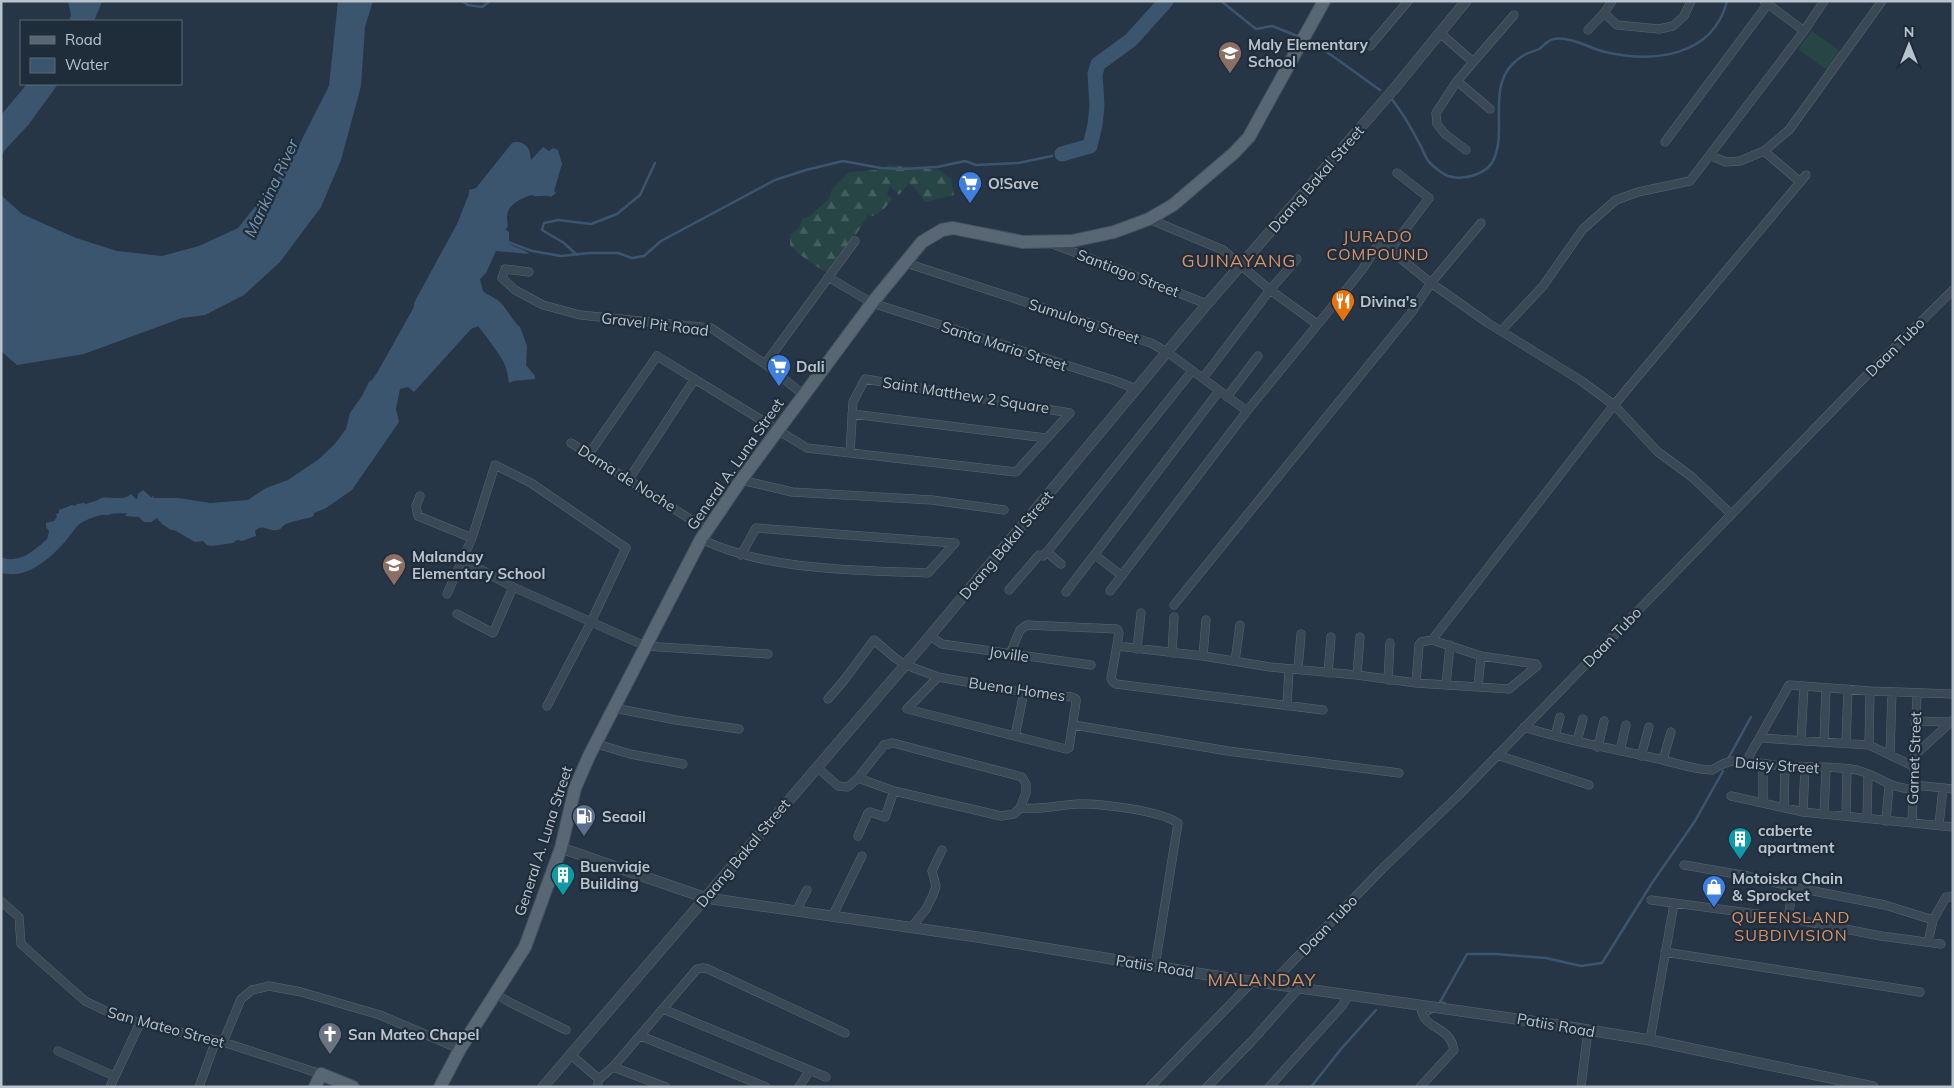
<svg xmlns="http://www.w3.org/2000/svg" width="1954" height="1088" font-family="Mulish,sans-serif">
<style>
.forest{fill:url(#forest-firs)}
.park{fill:#284546}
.water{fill:#3c556f}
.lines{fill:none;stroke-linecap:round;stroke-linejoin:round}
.stream{stroke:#3c556f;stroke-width:2.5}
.river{stroke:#3c556f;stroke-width:15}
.minor-casing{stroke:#5a6672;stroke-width:9}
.tertiary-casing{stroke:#5a6672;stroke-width:11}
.primary-casing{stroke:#45515e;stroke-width:14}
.minor{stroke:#3b4855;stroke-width:8}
.tertiary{stroke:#3b4855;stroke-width:10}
.primary{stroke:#596775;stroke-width:12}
.labels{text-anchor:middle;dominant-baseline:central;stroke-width:4.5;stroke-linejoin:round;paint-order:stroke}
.poi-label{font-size:15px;font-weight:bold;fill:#b9c3ce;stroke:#1f2d3a;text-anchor:start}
.street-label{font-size:15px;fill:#b9c3ce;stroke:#1f2d3a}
.water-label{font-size:16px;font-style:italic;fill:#7895b2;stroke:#1f2d3a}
.neighbourhood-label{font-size:16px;letter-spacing:1px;fill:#dc9166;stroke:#1f2d3a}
.quarter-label{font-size:18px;letter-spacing:1px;fill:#dc9166;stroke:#1f2d3a}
</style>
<defs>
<pattern id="forest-firs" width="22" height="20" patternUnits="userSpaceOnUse" patternTransform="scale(1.25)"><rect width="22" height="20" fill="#284546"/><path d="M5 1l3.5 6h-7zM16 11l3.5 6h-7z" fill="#455e60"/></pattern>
</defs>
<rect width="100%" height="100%" fill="#263646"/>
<path class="forest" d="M889 165 939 170 951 179 954 195 925 202 920 194 909 183 899 195 890 186 887 194 892 199 884 209 874 216 868 215 851 243 828 274 799 254 790 245V235L799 228 802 219 810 216 829 199 832 189 849 172 876 170Z"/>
<path class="park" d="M1812 31 1842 53 1828 71 1798 49Z"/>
<path class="water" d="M68 1H102V2L94 21H69L71 15Z
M338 1H373L365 27 361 86 341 160 321 207 280 262 244 295 205 315 182 318 84 354 17 365 1 351V195L22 214 76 238 117 251 162 256 199 246 238 228 290 163 329 86Z
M27 84H58L29 124 4 151 1 158V115Z
M515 142C528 142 530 150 531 160L543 147 549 151 553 148 558 150 562 164 554 191 556 193 551 197C544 194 539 198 531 195 521 199 507 204 507 217 507 223 509 225 506 230L509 232V243C514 249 523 247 529 254L496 251 486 273 480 279 483 291C488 296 495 297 500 302 506 308 515 324 520 327L527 346 526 365 535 376V379L514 381 509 383C508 377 507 369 504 363 503 359 481 329 478 326L471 329 414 392 408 387 400 389 396 409 399 422 352 490 326 508 314 513V515L312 517C304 519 293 521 286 524 282 526 281 530 277 530 268 532 263 523 255 531L256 536 242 541 237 540 233 543 212 546 207 545 203 541 195 542 174 530H171L162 524 157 518 151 522H144L139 517 125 516 129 511 121 503C116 504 111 508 110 513L112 514C101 518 95 509 85 508L60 528V532C54 540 57 547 50 553L41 550 37 551 34 554H29L39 546 46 545 49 531 46 527V523L54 521 57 517 56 514 59 513V510L72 505 75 506 77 504 85 503 84 506 87 507V504L93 505C102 489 120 505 131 494L137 500 138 494 143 490 152 498 153 495 154 498H178L210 503 248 500 266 488 288 480 319 459 334 445 346 429 350 413 362 396 369 382 372 380 377 373 414 307V303L457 224 469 194V190L476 188 512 143Z"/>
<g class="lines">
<path class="stream" d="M462 1 468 5 482 7 490 1
M1221 1 1256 29 1272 26 1300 37
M1307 40C1333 54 1356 74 1380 90
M1391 98C1402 112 1411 127 1419 143 1423 149 1425 158 1430 163 1434 167 1443 174 1448 176 1464 181 1488 174 1494 159 1508 126 1484 81 1521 57 1526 53 1533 52 1539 49 1544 46 1547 40 1554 39 1571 36 1589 48 1605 52 1653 63 1713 57 1727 1
M508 242 532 251 561 256 589 253H618L632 258 644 256 661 241 775 180 806 170 843 161 881 168 902 169 937 167 965 161 976 165 1018 163 1052 156
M577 255 564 243 542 230 544 223 558 220 591 224 617 214 640 195 655 163
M1729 757 1751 717
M1445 1003 1440 1002 1467 954H1496L1546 958 1581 966 1602 963 1652 883 1695 821 1723 771
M1429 1014 1434 1011
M1311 1087 1341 1049 1376 1010"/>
<path class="river" d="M1062 154 1090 146 1095 125 1097 106 1095 74 1098 64 1131 40 1166 1
M1 565C23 573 46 552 60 536 65 530 71 520 78 516 98 504 121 505 142 507"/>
<g class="minor-casing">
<path id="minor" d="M1764 1 1804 31
M1604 13 1617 25 1659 29 1673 26 1684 16 1691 1
M1588 30 1604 13 1612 1
M1440 33 1473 62
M1370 46 1408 1
M1457 81 1490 109
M1665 142 1767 5
M1466 150 1445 134 1437 124 1436 113 1457 81 1514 15
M1764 151 1800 182
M1711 156 1726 162 1740 161 1764 151 1789 130 1882 1
M1149 219 1223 250 1270 290 1317 324
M1053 244 1207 304
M1390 250 1429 198 1397 173
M906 263 1151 343 1167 352 1247 411
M529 272 505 269 502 278 515 290 543 305 580 315 711 328 765 364 804 395
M828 277 872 303 1116 381 1136 389
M1501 331 1543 286 1583 229 1616 200 1638 192 1690 181 1804 31 1824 1
M765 364 855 241
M1203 378 1270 290 1297 259
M1227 397 1258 356
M852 414 1046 438
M571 443 707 530
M850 453 853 402 865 379 1070 413
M589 454 657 356 807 448 1016 472 1070 413
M629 479 694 380
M741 480 792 492 932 500 1004 510
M420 496 416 506 418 516 472 538
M701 539C767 571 856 570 928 573L955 543
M1047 552 1061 564
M741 555 756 528 955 543
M1095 555 1122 576
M463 560 513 587 645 646 768 654
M1009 590 1039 555 1043 556 1047 552 1192 371
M1110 591 1247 411 1362 270 1381 240 1390 250 1431 283 1488 323 1580 380 1614 405 1658 452 1692 477 1731 514
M1066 592 1219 391
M447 594 472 538 495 465 531 483 626 548 591 622 547 706
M1174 605 1411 313 1431 283 1481 223
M457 614 493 633 513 587
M930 636 942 644 1091 665
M1432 640 1614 405 1806 175
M1117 646 1203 656 1270 667 1357 675 1416 683 1509 689 1537 666 1536 664 1481 656 1432 640 1421 642 1419 645 1416 683
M1137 649 1141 613
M1172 653 1174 617
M1010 654 1020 630 1027 625 1117 629 1119 633 1111 679 1113 682 1116 684 1323 710
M1203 656 1206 620
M1235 661 1240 625
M1298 669 1301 634
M1328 673 1331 637
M1357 675 1360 637
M1388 680 1390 643
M1446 685 1450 645
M1478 687 1481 656
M828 699 845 679 874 640 895 658 906 665 938 677 1024 692 1072 697 1076 699V702L1069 748 1066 749 907 709 938 677
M1287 706 1289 669
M614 708 676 720 739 729
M1915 721 1951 722
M1074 725 1228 751 1399 773
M1524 727C1570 742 1617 749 1663 760 1680 764 1695 770 1712 770 1719 766 1724 762 1733 761 1749 760 1767 765 1783 766 1806 768 1838 765 1860 771 1882 777 1887 788 1914 789
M1015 736 1024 692
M1555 736 1560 717
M1760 738 1869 745 1915 767
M1801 740 1804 687
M1577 741 1583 719
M1824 741 1826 688
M1846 742 1848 689
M594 743 630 754 683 764
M1869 745 1870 691
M1598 747 1604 721
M1620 751 1626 725
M1497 755 1589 785
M1890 755 1892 692
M1915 755 1953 720
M1641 756 1649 727
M1663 760 1671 732
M1746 762 1789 685 1870 691 1953 694
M817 767 838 786 848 787 858 778 884 745 893 743 1022 777 1026 784V793L1020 808 1014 814 1001 816 894 791 858 778
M1914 785 1953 789
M1731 796 1803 812 1953 827
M1763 803V764
M1020 808C1040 810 1058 805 1078 804 1101 803 1160 811 1178 823L1155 966
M1784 808 1785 766
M1803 812 1805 767
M1824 814 1826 769
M1846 815 1847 769
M1867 817 1868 774
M1886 821 1889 786
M1912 822 1917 693
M1939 825 1943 788
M858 836 868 813 870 812 885 817 894 791
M1684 865 1748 876 1793 887
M1651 900 1788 918 1881 936 1941 944
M1 901 19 917 21 944 85 1001 106 1011 140 1023 223 1042 321 1074
M796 911 807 890
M832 917 862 856
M1788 918 1793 887 1885 905 1933 920 1928 942
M1933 920 1946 897H1953
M911 928 926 909 933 895 936 886 932 871 942 850
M1665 952 1920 992
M1271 984 1382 869 1458 796 1860 382 1953 290
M496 994 511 1003 566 1030
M663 1009 826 1077
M641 1036 766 1087
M1650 1040 1674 904
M223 1042 241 999 252 990 269 986 301 992 380 1015 460 1049
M58 1051 114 1076
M570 1054 599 1079 597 1087
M613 1067 666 1087
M599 1079 613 1067 697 969 703 968 708 969 845 1033
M110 1087 140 1023
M199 1087 216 1040
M799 1087 810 1070
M1150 1087 1253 981
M1207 1087 1251 1042 1299 988
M1269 1087 1342 1006 1349 995
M1420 1087 1454 1050C1449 1023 1421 1031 1421 1005
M1581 1087 1588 1030"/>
</g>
<g class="tertiary-casing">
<path id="tertiary" d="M561 848 706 898 984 938 1209 975 1551 1024 1650 1040 1873 1087
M543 1087 930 636 1207 304 1394 89 1466 1"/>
</g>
<g class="primary-casing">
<path id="primary" d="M315 1087 321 1074 353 1087
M440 1087 460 1049 525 947 561 848 575 788 589 756 701 539 741 480 872 303 922 242 942 230 953 228 1023 242 1072 241 1114 232 1149 219 1173 205 1234 153 1249 137 1324 1"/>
</g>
<use href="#minor" class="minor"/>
<use href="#tertiary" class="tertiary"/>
<use href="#primary" class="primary"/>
</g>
<defs>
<g id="school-pin" transform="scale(1.25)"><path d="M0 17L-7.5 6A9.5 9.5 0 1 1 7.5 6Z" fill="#8d6e63" stroke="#1f2d3a"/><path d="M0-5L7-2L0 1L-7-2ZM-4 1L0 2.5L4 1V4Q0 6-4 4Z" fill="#fff"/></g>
<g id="supermarket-pin" transform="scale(1.25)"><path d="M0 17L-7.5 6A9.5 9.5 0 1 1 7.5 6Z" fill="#3f7fe0" stroke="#1f2d3a"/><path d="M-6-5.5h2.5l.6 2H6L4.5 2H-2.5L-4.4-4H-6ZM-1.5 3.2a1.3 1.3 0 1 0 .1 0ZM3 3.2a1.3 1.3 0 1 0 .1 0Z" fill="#fff"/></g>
<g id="restaurant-pin" transform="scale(1.25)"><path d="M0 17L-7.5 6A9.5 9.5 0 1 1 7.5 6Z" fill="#e8710a" stroke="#1f2d3a"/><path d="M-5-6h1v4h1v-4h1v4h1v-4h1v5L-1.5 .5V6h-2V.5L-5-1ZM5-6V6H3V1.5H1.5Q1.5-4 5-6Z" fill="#fff"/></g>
<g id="fuel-pin" transform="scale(1.25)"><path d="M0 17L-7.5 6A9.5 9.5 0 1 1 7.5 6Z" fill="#5c6f8a" stroke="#1f2d3a"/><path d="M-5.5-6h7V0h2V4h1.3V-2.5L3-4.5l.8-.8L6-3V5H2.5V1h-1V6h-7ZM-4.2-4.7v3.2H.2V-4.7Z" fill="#fff"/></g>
<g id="building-pin" transform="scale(1.25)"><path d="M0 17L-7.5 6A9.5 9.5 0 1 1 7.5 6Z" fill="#0f9aa8" stroke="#1f2d3a"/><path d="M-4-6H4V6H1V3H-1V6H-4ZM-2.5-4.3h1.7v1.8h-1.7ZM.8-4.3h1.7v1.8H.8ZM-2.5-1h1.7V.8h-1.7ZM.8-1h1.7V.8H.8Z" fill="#fff"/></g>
<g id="shop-pin" transform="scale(1.25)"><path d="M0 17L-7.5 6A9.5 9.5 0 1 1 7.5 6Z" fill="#3f7fe0" stroke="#1f2d3a"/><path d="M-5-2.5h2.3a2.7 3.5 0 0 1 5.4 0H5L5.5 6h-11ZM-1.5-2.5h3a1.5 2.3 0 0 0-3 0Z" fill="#fff"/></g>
<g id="church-pin" transform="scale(1.25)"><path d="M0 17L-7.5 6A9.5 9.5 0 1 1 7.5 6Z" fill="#6b7280" stroke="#1f2d3a"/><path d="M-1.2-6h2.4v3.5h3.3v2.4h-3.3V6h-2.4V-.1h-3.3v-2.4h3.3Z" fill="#fff"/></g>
</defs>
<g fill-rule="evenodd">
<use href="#school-pin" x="1230" y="53"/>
<use href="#supermarket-pin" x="970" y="183"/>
<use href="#restaurant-pin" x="1343" y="301"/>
<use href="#supermarket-pin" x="779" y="366"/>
<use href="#school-pin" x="394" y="565"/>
<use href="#fuel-pin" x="584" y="816"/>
<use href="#building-pin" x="1740" y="839"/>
<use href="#building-pin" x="563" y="875"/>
<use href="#shop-pin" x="1714" y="887"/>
<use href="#church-pin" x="330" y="1034"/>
</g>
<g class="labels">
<g class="poi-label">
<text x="1248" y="44">Maly Elementary<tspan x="1248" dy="17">School</tspan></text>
<text x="988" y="183">O!Save</text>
<text x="1360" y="301">Divina's</text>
<text x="796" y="366">Dali</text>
<text x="412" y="556">Malanday<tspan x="412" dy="17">Elementary School</tspan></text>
<text x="602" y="816">Seaoil</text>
<text x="1758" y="830">caberte<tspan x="1758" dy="17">apartment</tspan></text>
<text x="580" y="866">Buenviaje<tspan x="580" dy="17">Building</tspan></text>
<text x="1732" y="878">Motoiska Chain<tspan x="1732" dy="17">&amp; Sprocket</tspan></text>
<text x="348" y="1034">San Mateo Chapel</text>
</g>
<g class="street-label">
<text transform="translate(1316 179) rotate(-49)">Daang Bakal Street</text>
<text transform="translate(1128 273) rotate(21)">Santiago Street</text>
<text transform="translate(1084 321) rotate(18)">Sumulong Street</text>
<text transform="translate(655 324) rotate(7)">Gravel Pit Road</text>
<text transform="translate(1004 346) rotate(18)">Santa Maria Street</text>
<text transform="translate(1895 347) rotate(-45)">Daan Tubo</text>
<text transform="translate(966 395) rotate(9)">Saint Matthew 2 Square</text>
<text transform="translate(735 464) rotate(-55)">General A. Luna Street</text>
<text transform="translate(627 478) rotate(32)">Dama de Noche</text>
<text transform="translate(1006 545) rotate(-50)">Daang Bakal Street</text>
<text transform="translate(1612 637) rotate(-46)">Daan Tubo</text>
<text transform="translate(1009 654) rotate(8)">Joville</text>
<text transform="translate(1017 689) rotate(8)">Buena Homes</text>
<text transform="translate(1914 758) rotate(-88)">Garnet Street</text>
<text transform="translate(1777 765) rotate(4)">Daisy Street</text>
<text transform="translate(543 841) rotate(-72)">General A. Luna Street</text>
<text transform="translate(743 853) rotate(-50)">Daang Bakal Street</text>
<text transform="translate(1328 925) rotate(-46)">Daan Tubo</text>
<text transform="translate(1155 966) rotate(9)">Patiis Road</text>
<text transform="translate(1556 1025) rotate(10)">Patiis Road</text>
<text transform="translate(166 1027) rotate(15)">San Mateo Street</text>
</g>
<g class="water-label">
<text transform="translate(271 188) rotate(-65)">Marikina River</text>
</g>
<g class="neighbourhood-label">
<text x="1378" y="236">JURADO<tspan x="1378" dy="18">COMPOUND</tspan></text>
<text x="1791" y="917">QUEENSLAND<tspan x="1791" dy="18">SUBDIVISION</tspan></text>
</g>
<g class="quarter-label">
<text x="1239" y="260">GUINAYANG</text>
<text x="1262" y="979">MALANDAY</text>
</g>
</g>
<rect width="1954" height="1088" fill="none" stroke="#b9c3ce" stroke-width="5"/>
<rect x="20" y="20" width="162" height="65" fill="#1f2d3a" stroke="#5d6975"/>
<rect x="30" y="36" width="25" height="8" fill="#596775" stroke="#5d6975"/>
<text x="65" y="45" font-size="15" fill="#b9c3ce">Road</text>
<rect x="30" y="58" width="25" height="15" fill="#3c556f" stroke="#5d6975"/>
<text x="65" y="70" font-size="15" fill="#b9c3ce">Water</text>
<g transform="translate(1909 45)" stroke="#1f2d3a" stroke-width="4" paint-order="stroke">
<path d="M0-4L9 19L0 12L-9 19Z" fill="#b9c3ce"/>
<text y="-8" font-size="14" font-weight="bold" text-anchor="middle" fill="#b9c3ce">N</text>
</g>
</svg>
